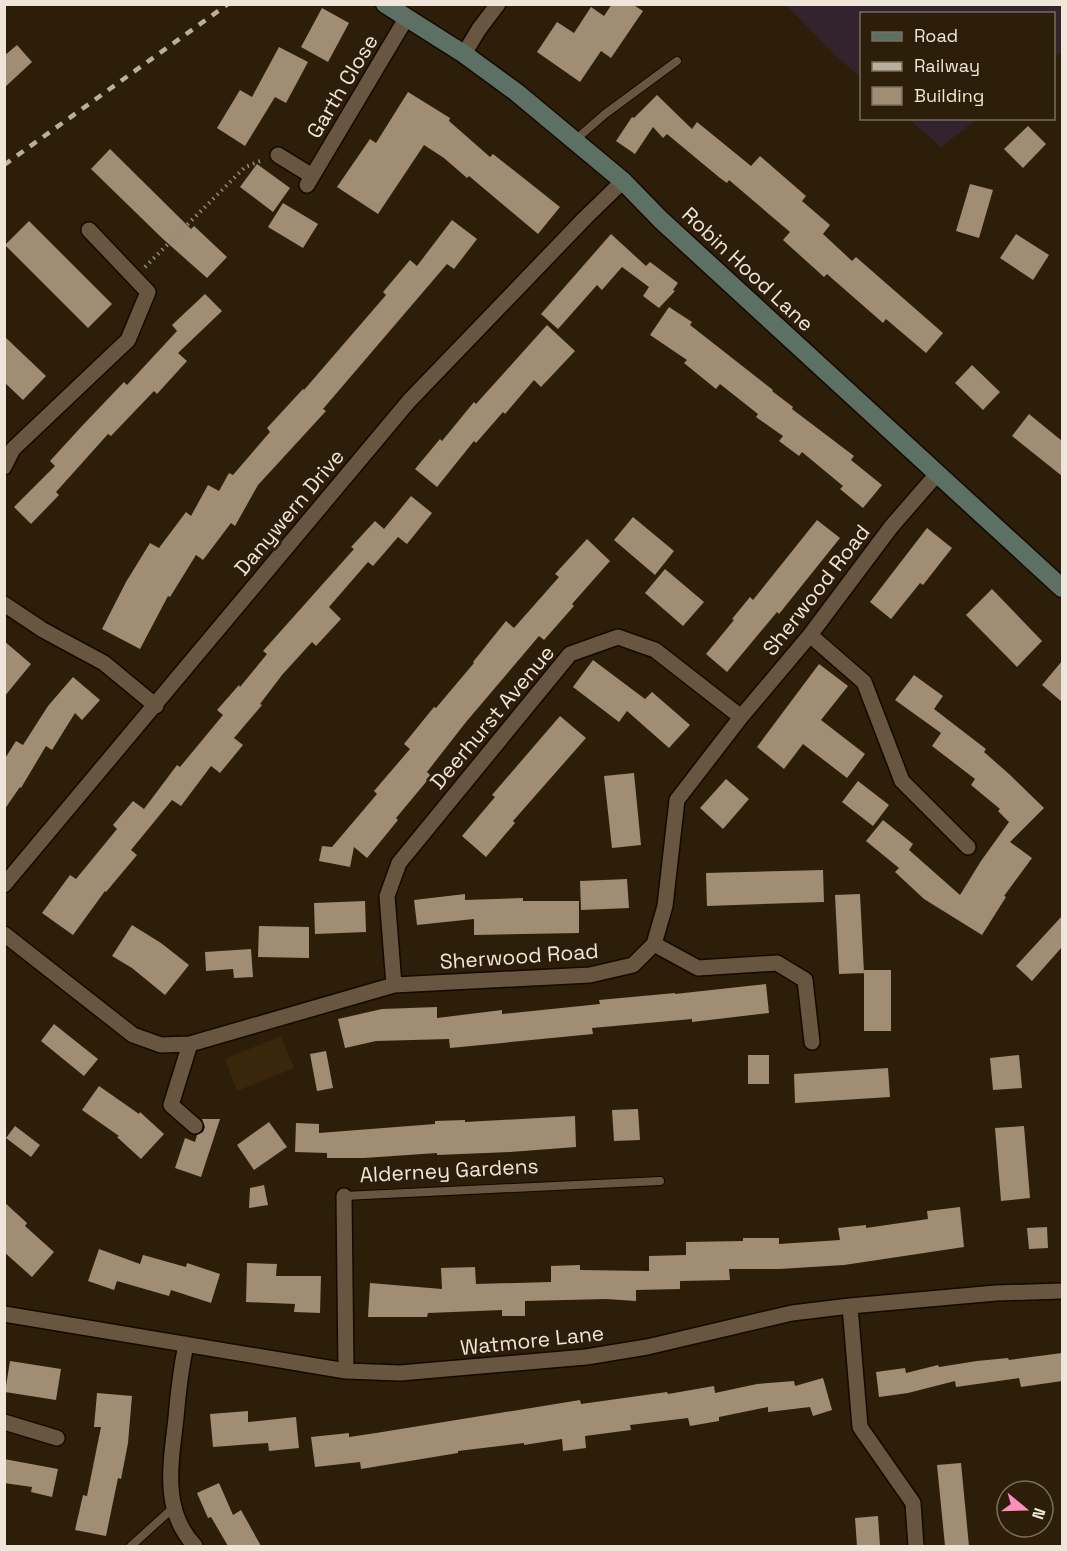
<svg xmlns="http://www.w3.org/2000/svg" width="1067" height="1551" font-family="'Space Grotesk',sans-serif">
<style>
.built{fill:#3a260b}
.education{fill:#33232e}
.building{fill:#a18c74}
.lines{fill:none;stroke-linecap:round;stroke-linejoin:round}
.service-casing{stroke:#150800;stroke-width:10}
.minor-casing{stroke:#150800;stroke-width:18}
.secondary-casing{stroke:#150800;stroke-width:21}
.path{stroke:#988b7c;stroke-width:4;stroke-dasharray:1.5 4.5;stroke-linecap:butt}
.service{stroke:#685641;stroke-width:8}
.minor{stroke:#685641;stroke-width:15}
.secondary{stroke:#5d7064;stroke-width:18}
.rail{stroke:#baae9f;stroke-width:4.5;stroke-dasharray:8 8;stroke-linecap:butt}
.labels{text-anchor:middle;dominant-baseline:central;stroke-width:6;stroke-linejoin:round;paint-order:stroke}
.street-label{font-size:21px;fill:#f0e5d9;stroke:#2d1e0a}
</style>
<rect width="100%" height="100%" fill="#2d1e0a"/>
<path class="built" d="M281 1036 294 1068 237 1091 225 1059Z"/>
<path class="education" d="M786 5H1062V51L1054 58V14H862L861 78 834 54Z
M909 119H977L941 147Z"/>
<path class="building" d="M612 4H632L643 11 611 58 601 51 580 82 537 52 557 22 574 33 591 7 604 16Z
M322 8 349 23 328 62 301 47Z
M17 45 32 62 4 88V56Z
M279 47 308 62 286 103 275 97 245 146 217 128 240 90 252 97Z
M408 92 450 118 449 121 490 157 493 154 560 207 538 234 469 176 467 178 444 158 424 145 378 214 337 187 370 139 376 143Z
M657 95 692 129 697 122 751 166 760 156 806 196 802 201 830 225 823 234 852 261 856 257 943 333 926 353 886 319 883 323 827 274 824 277 783 240 790 232 729 180 727 183 720 178 667 134 663 138 653 127 635 154 616 141 632 117 634 118Z
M1028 126 1046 144 1023 168 1004 149Z
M110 149 191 229 194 226 227 257 207 278 163 239 91 169Z
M257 164 290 188 273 212 240 187Z
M970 184 993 190 979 238 956 231Z
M283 203 318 224 303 248 268 227Z
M452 220 477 239 454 269 447 264 323 409 326 411 258 485 235 526 231 523 203 560 196 555 170 597 168 596 140 649 102 629 126 582 150 543 159 548 186 512 191 516 208 485 219 491 229 473 233 475 270 432 267 428 303 389 304 390 386 295 383 292 410 260 417 266Z
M29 221 112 304 88 328 5 245Z
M611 234 646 266 650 262 678 283 673 290 675 291 659 308 643 296 649 287 622 267 602 290 597 285 558 329 541 314Z
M1016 234 1049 255 1033 280 1000 258Z
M205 294 222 311 178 353 187 361 157 394 154 391 111 436 108 434 56 492 59 495 31 524 14 507 55 466 50 461 82 426 124 382 127 385 177 331 172 325Z
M669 307 692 322 690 325 773 390 772 391 793 407 792 409 854 456 851 460 882 485 863 508 840 489 843 486 802 452 799 456 779 441 783 436 756 417 758 414 720 384 716 389 684 363 687 360 650 335Z
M547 325 575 351 541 387 534 380 505 414 503 412 476 443 474 441 437 487 415 469 440 439 442 441 474 402 476 404Z
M4 336 46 376 23 400 4 382Z
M972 365 1000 392 983 410 955 383Z
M1029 414 1062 441V476L1012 436Z
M411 496 432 513 407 544 398 537 373 566 368 562 329 607 341 619 316 646 312 642 282 675 260 704 262 705 234 738 243 745 220 773 211 766 181 806 172 800 131 850 137 855 106 892 105 891 73 935 42 913 70 875 76 879 117 829 113 825 133 801 144 809 177 765 180 767 223 715 217 710 239 685 240 687 267 654 263 651 354 549 351 547 375 521 384 529Z
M633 517 674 551 655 575 614 540Z
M817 520 840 538 779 614 777 612 727 672 706 654 734 620 732 619 750 597 753 600Z
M927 528 952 548 923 585 920 583 891 619 870 602Z
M587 539 610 561 572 604 574 606 544 640 539 636 466 722 427 772 431 776 396 818 398 820 367 858 354 847 350 867 319 861 322 846 332 847 377 794 374 791 410 749 404 744 434 707 436 708 474 663 473 662 506 621 514 628 559 577 555 574Z
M665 569 704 602 683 626 645 593Z
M992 589 1042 641 1017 667 966 615Z
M4 641 31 664 4 697Z
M593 660 645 699 652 692 690 725 669 748 627 711 619 722 573 687Z
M1062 661V702L1042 685Z
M819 664 848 686 821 720 865 754 847 778 803 744 784 769 757 747Z
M914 675 943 696 934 709 986 749 984 752 1009 774 1044 808 1010 842 1032 858 1004 896 1006 897 982 935 924 899 895 872 899 868 866 841 883 820 913 844 909 850 960 895 981 861 1009 822 998 811 1000 809 971 785 975 779 932 746 941 733 895 700Z
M73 677 100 700 82 720 75 713 52 750 46 746 21 788 20 787 4 810V760L16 741 23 745 48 706Z
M560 716 586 738 513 821 515 823 486 857 462 836 495 797 492 795Z
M634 773 641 845 612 848 604 776Z
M726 779 749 799 723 829 700 808Z
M858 781 889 805 873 826 842 802Z
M823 870 824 902 707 906 706 873Z
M627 879 629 908 581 910 580 881Z
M465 894V900L523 898V901H579V933L474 935V919L417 925 414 900Z
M860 894 864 973 839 974 835 895Z
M365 901 366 932 315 934 314 903Z
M1062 916V947L1032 981 1016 966Z
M132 925 161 943 189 965 165 995 132 968 112 956Z
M259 926 309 927V958L258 957Z
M251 949 253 977 234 978 233 969 206 971 205 952Z
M864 970H891V1031H864Z
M766 984 769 1013 692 1022V1019L592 1028 593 1034 450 1048 449 1039 376 1041 345 1048 338 1019 382 1009 437 1007V1018L502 1010V1014L600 1004 599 1000 675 993V994Z
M54 1024 98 1059 84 1076 41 1041Z
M326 1051 333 1088 317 1091 310 1054Z
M748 1055H769V1084H748Z
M1019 1055 1022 1088 993 1090 990 1058Z
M888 1068 890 1097 795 1103 794 1074Z
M99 1086 139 1114 140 1112 164 1134 141 1159 117 1137 119 1136 82 1110Z
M638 1109 640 1140 614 1141 612 1110Z
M575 1116 576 1147 510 1152 437 1155V1153L364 1158H327V1153L295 1152 296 1123 319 1124V1133L435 1124V1121L465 1120V1122Z
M202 1119H220L201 1177 175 1168 185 1138 195 1142 197 1135 203 1132 205 1127Z
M269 1122 287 1147 254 1170 237 1145Z
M15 1126 40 1145 31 1157 6 1138Z
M1024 1126 1030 1198 1001 1201 995 1128Z
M264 1185 268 1205 249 1208 250 1188Z
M4 1202 27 1223 25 1226 54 1252 32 1277 4 1252Z
M960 1207 964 1247 844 1265 779 1269H729L730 1280 680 1281V1289L636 1290V1301L606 1299 525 1301V1316H502V1310L428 1313 427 1317H368L370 1283 442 1289 441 1268 475 1267 476 1284 551 1282V1266L580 1265V1270L649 1271V1256L686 1255V1242L743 1241V1238H779V1244L840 1240 838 1228 866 1225V1228L928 1219 927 1211Z
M1047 1227 1048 1248 1029 1249 1027 1228Z
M99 1249 140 1264 143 1255 186 1267 187 1263 220 1274 211 1303 171 1290 169 1296 117 1281 114 1290 88 1281Z
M247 1263 277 1264 276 1276H321L320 1313 294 1312 295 1304 246 1302Z
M1062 1353V1381L1021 1387 1019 1378 956 1387 955 1381 908 1393 879 1397 876 1372 905 1368 906 1373 938 1365 939 1367 977 1361 1008 1358 1009 1360Z
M10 1361 61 1369 56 1400 5 1392Z
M823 1378 832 1410 813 1416 810 1407 768 1412V1407L719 1417V1421L690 1426 688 1418 630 1425 631 1430 585 1436 586 1448 563 1451 562 1439 524 1445V1443L458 1451V1453L361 1469 360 1462 315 1467 311 1437 349 1433V1437L376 1433 580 1400 581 1404 667 1392 668 1394 714 1386 715 1393 757 1384 794 1381 795 1386Z
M97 1393 132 1396 128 1443 121 1479 118 1478 106 1536 75 1530 83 1495 87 1496 101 1427H94Z
M248 1411V1422L296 1417 299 1448 269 1451 268 1443 213 1447 210 1414Z
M4 1459 58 1469 52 1497 31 1492 32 1487 4 1483Z
M961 1463 969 1546H945L937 1465Z
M219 1483 233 1515 241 1510 261 1546H228L211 1517 208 1518 197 1493Z
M878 1516 880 1546H857L855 1518Z"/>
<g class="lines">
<g class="service-casing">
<path id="service" d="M574 141 605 114 677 61
M344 1196 660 1181
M131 1546 173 1508"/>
</g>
<g class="minor-casing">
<path id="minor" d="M464 54 479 29 498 4
M278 155 312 176
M307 185 407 17
M4 467 13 449 128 340 148 292 89 230
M4 604 43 630 104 663 156 706
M810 635 864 682 902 781 968 847
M4 885 409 401 585 218 623 181
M4 934 133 1035 161 1045 190 1044 394 985 590 975 633 965 654 944 665 906 677 800 741 717 810 635 891 527 937 474
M654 944 698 968 777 963 805 980 812 1042
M394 985 387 896 399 863 570 654 618 637 655 650 741 717
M190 1044 171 1105 195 1126
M344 1196 346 1371
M850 1306 860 1427 913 1503 916 1546
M4 1314 346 1371 400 1373 586 1357 647 1347 792 1313 850 1306 996 1293 1062 1291
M186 1344C181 1369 178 1393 176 1418 171 1463 161 1510 195 1546
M4 1422 57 1438"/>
</g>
<g class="secondary-casing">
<path id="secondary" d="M385 4 464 54 516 92 623 181 661 220 1062 588"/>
</g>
<path class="path" d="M145 267 245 167 263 160"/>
<use href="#service" class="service"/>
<use href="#minor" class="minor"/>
<use href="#secondary" class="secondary"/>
<path class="rail" d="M4 165 228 4"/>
</g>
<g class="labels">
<g class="street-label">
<text transform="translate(342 86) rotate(-59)">Garth Close</text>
<text transform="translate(748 269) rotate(43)">Robin Hood Lane</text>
<text transform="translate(289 512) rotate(-50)">Danywern Drive</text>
<text transform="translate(816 590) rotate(-52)">Sherwood Road</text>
<text transform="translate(492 717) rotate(-50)">Deerhurst Avenue</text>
<text transform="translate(519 956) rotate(-4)">Sherwood Road</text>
<text transform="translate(449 1170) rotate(-3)">Alderney Gardens</text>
<text transform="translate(532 1340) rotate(-6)">Watmore Lane</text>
</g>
</g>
<rect width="1067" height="1551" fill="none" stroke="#f0e5d9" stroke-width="12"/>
<rect x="860" y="12" width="195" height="108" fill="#2d1e0a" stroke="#7b6e5d" stroke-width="1.5"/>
<rect x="872" y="32" width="30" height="9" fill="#5d7064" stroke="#7b6e5d" stroke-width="1.5"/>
<text x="914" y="42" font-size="18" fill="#f0e5d9">Road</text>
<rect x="872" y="62" width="30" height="9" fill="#baae9f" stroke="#7b6e5d" stroke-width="1.5"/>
<text x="914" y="72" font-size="18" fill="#f0e5d9">Railway</text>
<rect x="872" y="87" width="30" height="18" fill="#a18c74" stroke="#7b6e5d" stroke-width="1.5"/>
<text x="914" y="102" font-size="18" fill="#f0e5d9">Building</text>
<g transform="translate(1025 1509) rotate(109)"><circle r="28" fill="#2d1e0a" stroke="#7b6e5d" stroke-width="1.5"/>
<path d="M0-4.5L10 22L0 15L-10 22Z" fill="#fd8ebe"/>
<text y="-9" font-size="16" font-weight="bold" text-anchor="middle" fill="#f0e5d9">N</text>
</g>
</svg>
